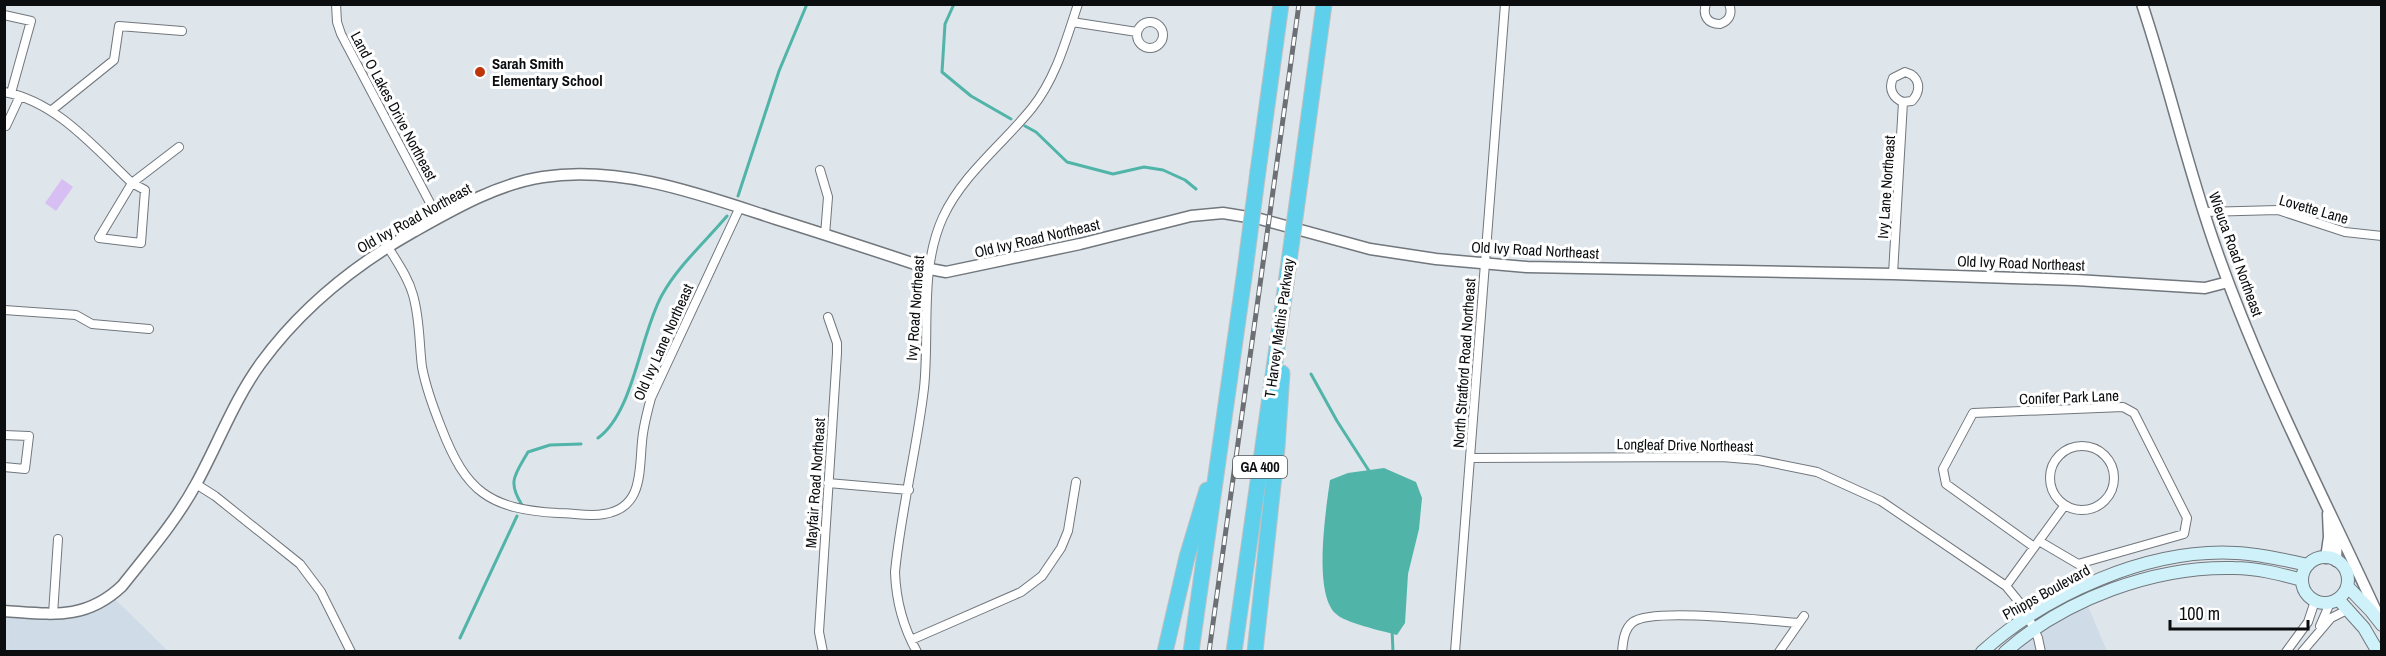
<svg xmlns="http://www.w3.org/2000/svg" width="2386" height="656" font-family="'Archivo Narrow',sans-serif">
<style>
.built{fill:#cfdce8}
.green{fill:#d7bff3}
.water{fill:#50b4a9}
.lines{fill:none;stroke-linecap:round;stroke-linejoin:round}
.stream{stroke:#50b4a9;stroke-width:3}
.minor-casing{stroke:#71777d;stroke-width:10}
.tertiary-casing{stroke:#71777d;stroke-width:13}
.secondary-casing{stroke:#71777d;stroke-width:14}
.motorway-casing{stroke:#c0c0c1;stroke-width:17}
.minor{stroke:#fff;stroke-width:8}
.tertiary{stroke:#fff;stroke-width:10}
.secondary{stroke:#cff1f9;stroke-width:12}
.motorway{stroke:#5ed0eb;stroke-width:15}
.rail-casing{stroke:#6c7074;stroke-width:5}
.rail{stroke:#fff;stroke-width:3;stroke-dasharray:9;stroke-linecap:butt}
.motorway-bridge-casing{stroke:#c0c0c1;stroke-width:17;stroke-linecap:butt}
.motorway-bridge{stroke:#5ed0eb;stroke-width:15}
.poi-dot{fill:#be3509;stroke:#fff;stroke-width:2}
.labels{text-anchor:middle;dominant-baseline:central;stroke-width:6;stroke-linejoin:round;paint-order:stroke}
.shield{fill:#fff;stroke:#545657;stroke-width:1.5}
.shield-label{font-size:14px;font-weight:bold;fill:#0b0d0f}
.poi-label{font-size:15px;font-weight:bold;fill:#0b0d0f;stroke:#fff;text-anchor:start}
.street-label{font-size:15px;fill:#0b0d0f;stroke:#fff}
</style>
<rect width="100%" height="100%" fill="#dee5eb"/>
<path class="built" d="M115 599 168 651H5L4 604 72 617Z
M2087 604 2107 651 2000 652Z"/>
<path class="green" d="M62 179 73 187 56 211 45 203Z"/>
<path class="water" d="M1384 468 1416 482 1422 498 1419 529 1408 574 1405 623 1397 635C1383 631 1344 623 1335 613 1313 591 1326 510 1330 480L1348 473Z"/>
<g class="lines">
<path class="stream" d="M954 4 945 24 942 72 971 96 1011 119
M1025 126 1036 132 1067 162 1113 174 1144 167 1163 170 1185 180 1196 189
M738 196 779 71 807 4
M1311 374 1337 421 1371 474
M598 438C634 412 640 334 662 295 678 266 705 242 727 216
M522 505C507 481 515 475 528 452L550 445 581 444
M1392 629 1393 652
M460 638 517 516"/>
<g class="minor-casing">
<path id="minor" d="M336 4 337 22 341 34 438 218
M1706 4C1702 16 1708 24 1720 24 1729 21 1733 14 1729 4
M4 15 31 21 11 93
M1137 35a13 13 0 1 1 26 0a13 13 0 1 1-26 0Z
M1072 22 1137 32
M4 92C56 101 95 148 132 183L145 190 141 243 99 238 132 183 179 147
M52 110 114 60 119 26 182 31
M4 125 6 126 20 96
M820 170 828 197 825 235
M2204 212 2278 210 2345 232 2382 236
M388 247C397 262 408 277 413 295 420 319 419 343 422 367 426 388 433 407 441 427 466 492 489 509 558 513 573 513 590 517 604 514 643 508 639 472 642 442 643 427 647 413 651 398L740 207
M1893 274 1903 102 1912 101C1922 90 1920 76 1905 72L1893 78C1888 89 1893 98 1903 102
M4 310 76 315 92 324 149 329
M4 435 29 436 25 469 4 467
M2050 478a32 32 0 1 1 64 0a32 32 0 1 1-64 0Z
M1470 458 1722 457 1758 460 1817 472 1881 501 2006 586 2024 608 2038 638 2041 652
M828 483 909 490
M196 484 215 496 300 564 321 592 351 652
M2034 547 1946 484 1943 469 1973 413 2123 407 2134 413 2187 518 2184 534 2078 564 2039 541
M2006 586 2065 505
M53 614 58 539
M2320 626 2330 603
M911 640 1021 592 1042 576 1061 548 1068 531 1076 482
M823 652 819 632 837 353V343L828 317
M917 652C903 627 896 601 895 572 901 510 917 449 924 388 930 332 919 269 943 217 963 174 1003 144 1032 108 1056 78 1066 40 1078 4
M1455 652 1505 4
M1622 652C1623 641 1624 629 1633 622 1652 607 1770 621 1799 623
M1779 652 1804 616
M2286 652 2308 622 2315 601
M2302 652 2331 618 2349 609"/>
</g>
<g class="tertiary-casing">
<path id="tertiary" d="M2142 4C2168 82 2186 162 2213 240 2257 369 2321 491 2378 615
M2326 558 2329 537 2328 514
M2336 561 2337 534
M4 611C51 614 85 621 122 586 148 553 176 521 196 484 218 444 234 400 261 363 302 307 353 266 413 232 454 209 497 184 543 177 622 165 702 195 776 219 827 235 879 252 930 269L946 272 1080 244 1191 216 1223 213 1260 219 1370 249 1436 259 1527 267 1893 274 2076 280 2205 288 2228 282"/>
</g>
<g class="secondary-casing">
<path id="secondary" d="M2302 580a23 23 0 1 1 46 0a23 23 0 1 1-46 0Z
M2347 586 2371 611 2382 625
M2338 599 2364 628 2378 652
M1982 652C2046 594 2149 548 2236 553 2261 554 2284 560 2308 565
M2005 652C2065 599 2154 566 2234 568 2257 568 2280 574 2302 580"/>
</g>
<g class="motorway-casing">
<path id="motorway" d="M1258 171 1281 4
M1300 182 1324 4
M1165 652 1187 557 1207 490
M1191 652 1245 270
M1234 652 1286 283
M1255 652 1277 448 1282 373"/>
</g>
<use href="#minor" class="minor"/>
<use href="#tertiary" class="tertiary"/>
<use href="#secondary" class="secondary"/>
<use href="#motorway" class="motorway"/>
<g class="rail-casing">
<path id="rail" d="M1209 652 1299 4"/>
</g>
<use href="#rail" class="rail"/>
<g class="motorway-bridge-casing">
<path id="motorway-bridge" d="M1245 270 1258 171
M1286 283 1300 182"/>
</g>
<use href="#motorway-bridge" class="motorway-bridge"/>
</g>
<circle class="poi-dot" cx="480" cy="72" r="6"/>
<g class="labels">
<rect class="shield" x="1233" y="456" width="54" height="22" rx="4.5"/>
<g class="shield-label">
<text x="1260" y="467">GA 400</text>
</g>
<g class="poi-label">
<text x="492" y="63">Sarah Smith<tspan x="492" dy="17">Elementary School</tspan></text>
</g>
<g class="street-label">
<text transform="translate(394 106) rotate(62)">Land O Lakes Drive Northeast</text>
<text transform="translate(1886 187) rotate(-86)">Ivy Lane Northeast</text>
<text transform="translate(2314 209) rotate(16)">Lovette Lane</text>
<text transform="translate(414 218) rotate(-29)">Old Ivy Road Northeast</text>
<text transform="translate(1037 238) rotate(-13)">Old Ivy Road Northeast</text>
<text transform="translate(1535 250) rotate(3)">Old Ivy Road Northeast</text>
<text transform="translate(2236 254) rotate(70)">Wieuca Road Northeast</text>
<text transform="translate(2021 263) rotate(2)">Old Ivy Road Northeast</text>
<text transform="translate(915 308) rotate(-86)">Ivy Road Northeast</text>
<text transform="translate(1279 328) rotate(-82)">T Harvey Mathis Parkway</text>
<text transform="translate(663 342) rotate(-66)">Old Ivy Lane Northeast</text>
<text transform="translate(1464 363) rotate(-86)">North Stratford Road Northeast</text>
<text transform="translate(2069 397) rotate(-2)">Conifer Park Lane</text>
<text transform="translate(1685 445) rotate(1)">Longleaf Drive Northeast</text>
<text transform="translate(815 483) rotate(-86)">Mayfair Road Northeast</text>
<text transform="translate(2046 592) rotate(-29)">Phipps Boulevard</text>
</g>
</g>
<rect width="2386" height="656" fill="none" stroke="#0b0d0f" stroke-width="12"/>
<path d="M2170 620v9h138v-9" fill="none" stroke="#0b0d0f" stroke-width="3"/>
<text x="2179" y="620" font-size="18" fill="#0b0d0f" stroke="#ffffff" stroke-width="4.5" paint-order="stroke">100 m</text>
</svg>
